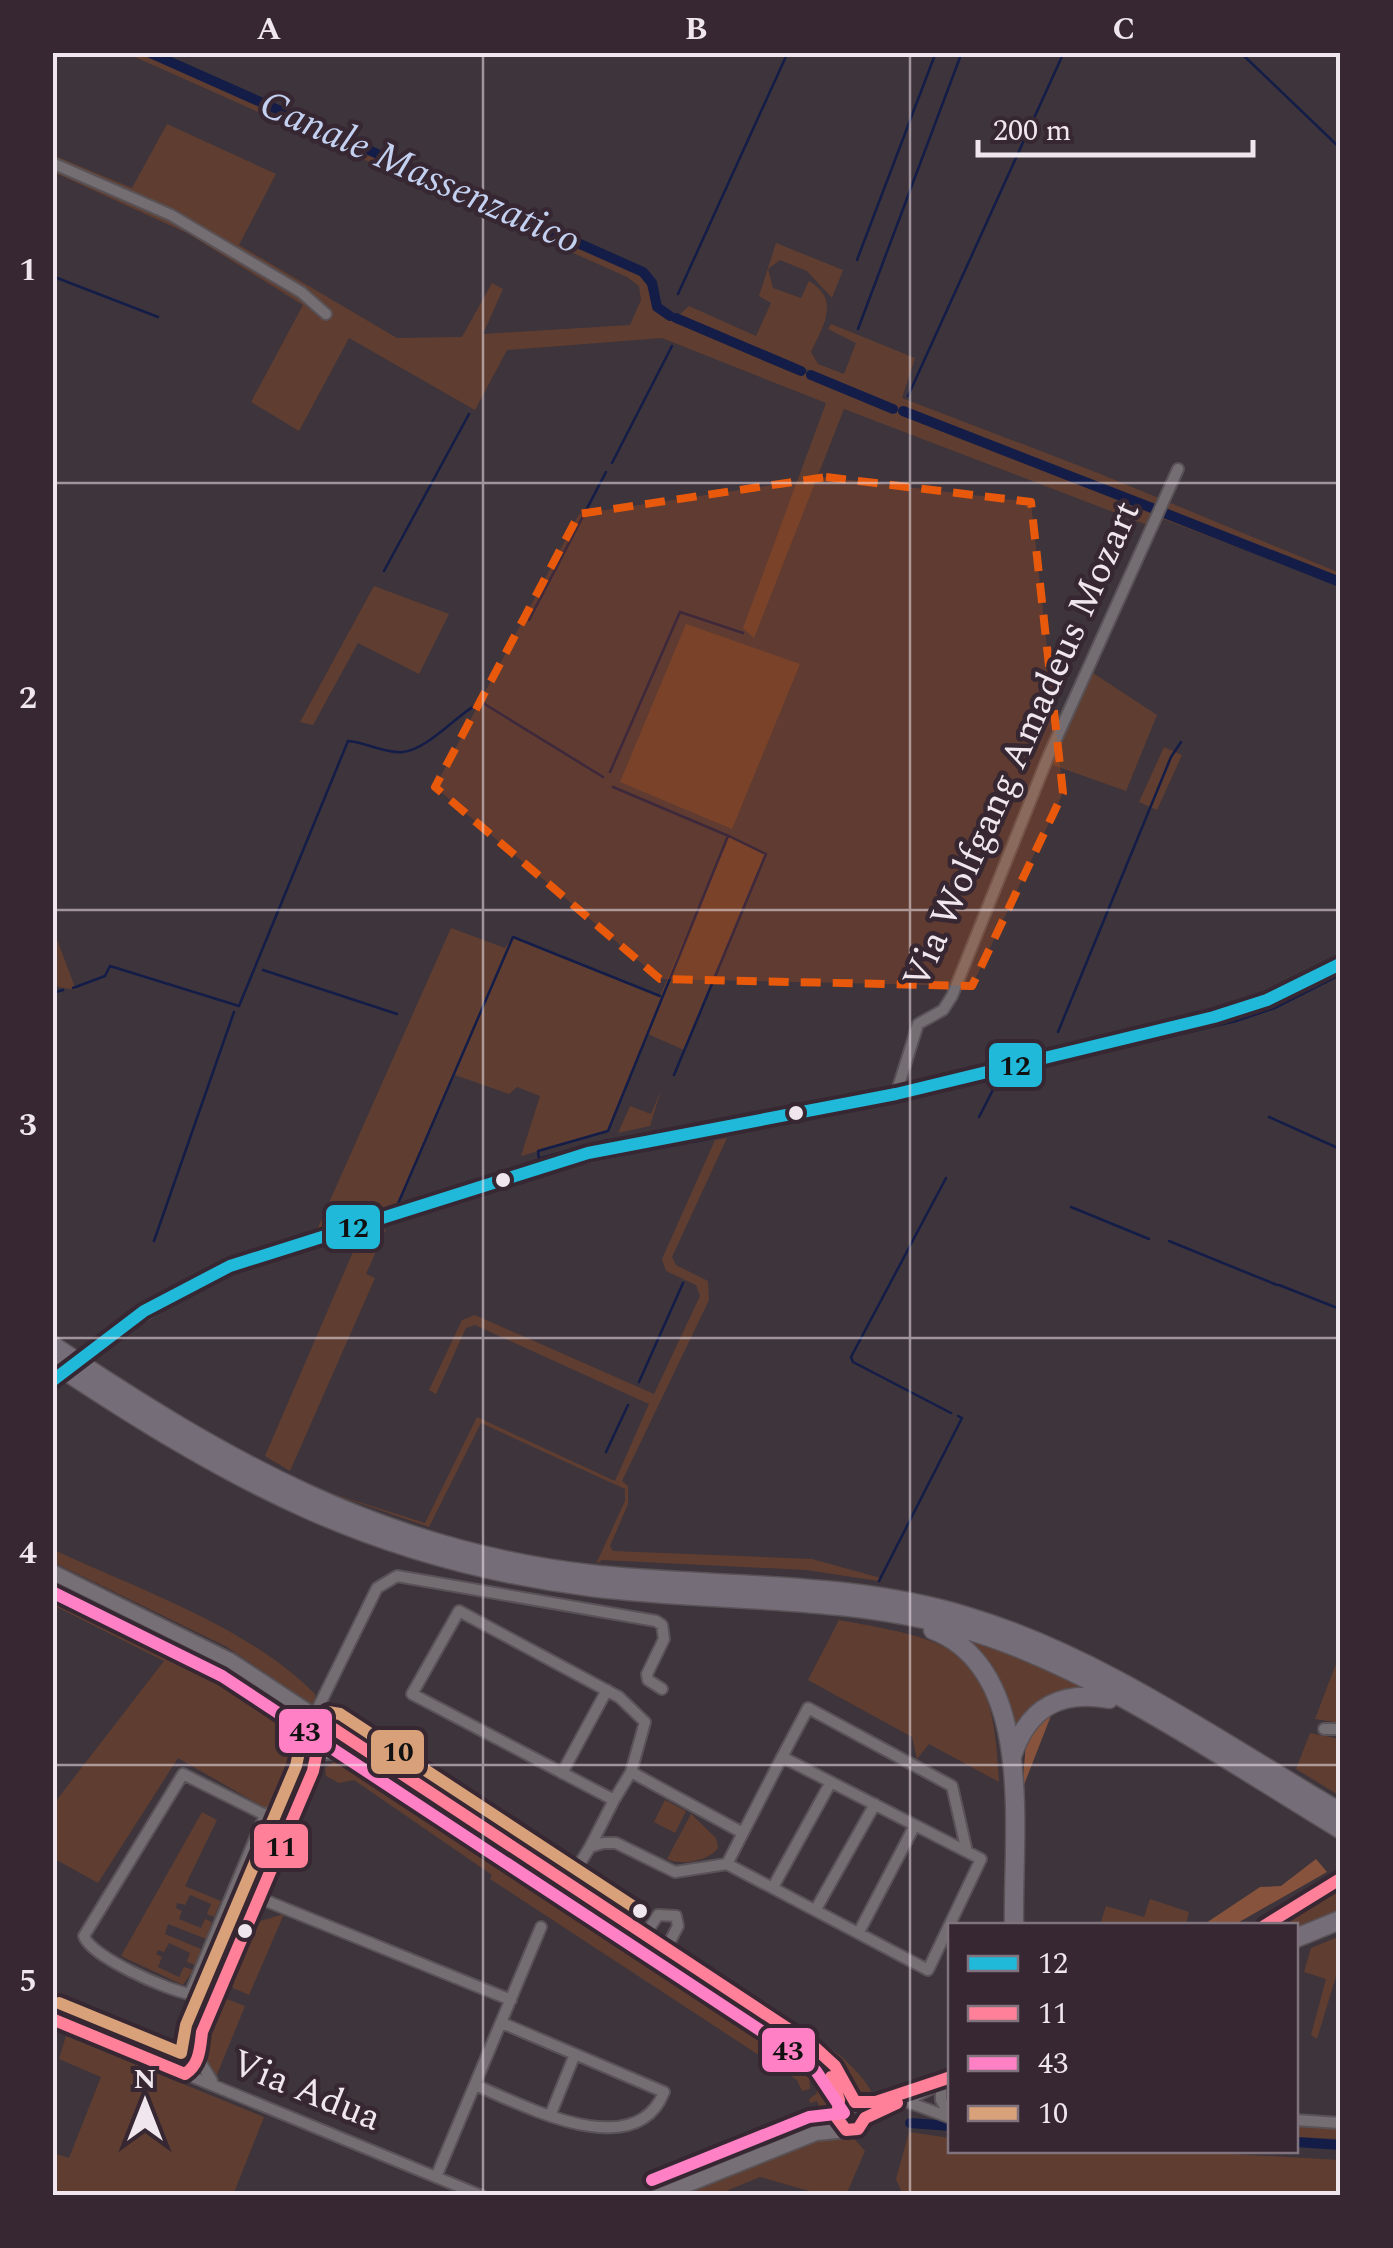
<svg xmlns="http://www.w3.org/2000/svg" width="1393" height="2248" font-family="Spectral,serif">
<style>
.green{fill:#5f3e31}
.forest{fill:#87533c}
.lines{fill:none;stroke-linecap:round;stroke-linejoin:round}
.stream{stroke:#131d48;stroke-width:2.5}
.canal{stroke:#131d48;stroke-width:10}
.minor-casing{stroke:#595257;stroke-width:14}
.tertiary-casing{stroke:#595257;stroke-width:16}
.secondary-casing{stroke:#595257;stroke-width:18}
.trunk-casing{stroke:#595257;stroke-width:21}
.minor{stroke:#746e72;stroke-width:10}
.tertiary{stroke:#746e72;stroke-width:12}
.secondary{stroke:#766f76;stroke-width:14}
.trunk{stroke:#756d78;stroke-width:18}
.tertiary-bridge-casing{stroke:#595257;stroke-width:16;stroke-linecap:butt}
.tertiary-bridge{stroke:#746e72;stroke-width:12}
.bus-1-casing{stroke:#362732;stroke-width:20}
.bus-2-casing{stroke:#362732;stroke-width:20}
.bus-3-casing{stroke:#362732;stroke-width:20}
.bus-4-casing{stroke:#362732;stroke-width:20}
.bus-1{stroke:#20b9da;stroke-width:12}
.bus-2{stroke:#ff8098;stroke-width:12}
.bus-3{stroke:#ff80c5;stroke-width:12}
.bus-4{stroke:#d9a179;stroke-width:12}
.marked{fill:#e8590c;fill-opacity:0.2;stroke:#e8590c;stroke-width:8;stroke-dasharray:20 12;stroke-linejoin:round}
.grid{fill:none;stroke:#f0e6ed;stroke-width:2.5;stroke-opacity:0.55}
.bus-dot{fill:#f0e6ed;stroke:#362732;stroke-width:4}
.labels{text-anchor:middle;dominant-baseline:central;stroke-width:9;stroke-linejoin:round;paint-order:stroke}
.street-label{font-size:38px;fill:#f0e6ed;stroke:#362732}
.water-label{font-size:40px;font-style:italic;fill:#c3d0f0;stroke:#362732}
.line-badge{stroke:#362732;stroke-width:4}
.pale-badge-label{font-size:28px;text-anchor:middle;font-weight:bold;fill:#111}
.neatline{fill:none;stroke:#f0e6ed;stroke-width:4}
.grid-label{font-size:32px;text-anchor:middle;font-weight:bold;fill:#f0e6ed}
</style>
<rect width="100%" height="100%" fill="#3e343b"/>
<path class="green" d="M126 53H141L643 275 658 313 891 409 888 402 677 317 689 306 756 336 771 303 759 296 776 243 843 270 832 298 807 271 780 260 768 269 773 288 801 298 809 281C841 300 823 326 811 352L818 364 844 374 856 343 828 329 831 324 915 358 902 398 1098 473 1340 573V586L1163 519 1090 671 1157 715 1126 791 1050 764 963 978 954 975 1147 525 844 409 754 638 743 628 826 403 662 338 507 350 475 410 349 338 299 431 251 402 303 305 187 233 53 172V155L132 188 167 124 276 174 239 245 397 338 462 337 492 283 503 289 483 334 630 325 641 300 639 286 627 277Z
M374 586 449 614 419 674 358 643 313 725 300 722Z
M686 624 800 664 732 829 620 782Z
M1164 747 1182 755 1157 810 1139 802Z
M728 836 766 854 684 1050 648 1034 608 1131 521 1156 540 1096 517 1087 509 1094 455 1075 399 1203 316 1232 451 928 505 948 513 937 660 996Z
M52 933 55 934 76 990 58 987 53 975Z
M661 1090 650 1126 618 1133 630 1106 651 1114Z
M727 1138 672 1257 676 1265 708 1281 709 1300 622 1481 628 1486V1504L610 1546 613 1551 812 1559 881 1578 879 1581 806 1570 602 1560 596 1564 625 1501V1489L481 1423 429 1527 318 1489 425 1523 477 1417 615 1481 649 1404 475 1325 466 1328 436 1394 429 1390 462 1320 475 1315 654 1394 700 1296 696 1285 666 1271 662 1259 715 1140Z
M386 1229 366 1274 375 1278 290 1471 265 1456 359 1238Z
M52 1549C139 1590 246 1625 315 1694L317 1703H310L227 1647 53 1562Z
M52 1576 221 1659 304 1714 305 1724 192 1653 53 1586Z
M53 1598 197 1667 299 1736 307 1750 285 1804 267 1809 178 1758 98 1883 53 1858 52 1806 164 1661 53 1605Z
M839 1620C961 1642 993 1648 999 1782L929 1744 917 1759 912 1737 808 1680Z
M965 1639 1038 1665 1094 1691C1054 1696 1032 1699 1013 1737 1007 1695 997 1666 965 1639Z
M1339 1656 1340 1723 1315 1719Z
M1310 1733 1340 1739V1796L1296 1769Z
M366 1755 814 2050 815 2059 807 2060 357 1760Z
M335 1761H342L799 2063 809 2074 810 2089 802 2091 797 2080 490 1879 492 1875 354 1780 339 1783 326 1776 325 1768Z
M665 1800 686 1811 675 1833 654 1822Z
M202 1812 217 1820 185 1886 221 1901 214 1917 207 1914 211 1904 190 1895 185 1905 177 1903 176 1908 182 1911 179 1919 201 1928 205 1919 212 1922 206 1939 168 1924 165 1934 201 1949 195 1965 187 1962 190 1953 169 1943 164 1952 158 1950 156 1954 162 1957 158 1967 179 1977 184 1967 193 1970 183 1985 121 1956Z
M691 1814 716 1838 718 1848C709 1861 681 1866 667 1859Z
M1340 1890V1915L1296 1933V1926H1277Z
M1150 1899 1189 1912 1186 1925H1100L1106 1906 1144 1917Z
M284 1914 249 1995 233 1988 231 1982 257 1922Z
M1340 1936V1963L1317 2039 1311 2035 1326 1979 1304 1972 1311 1948Z
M227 1999 245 2006 216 2077 203 2060 205 2040 221 2002Z
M66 2036 264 2117 233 2195H53V2153L69 2158 101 2077 59 2059Z
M827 2046C842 2055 870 2082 873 2097L857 2092Z
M822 2073 830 2099 816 2120 814 2115 821 2111 817 2101 810 2103 809 2099 817 2093 816 2080Z
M1296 2121 1340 2123V2139L1296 2137Z
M909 2132 950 2138 951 2150H1160L1340 2160V2195H903L896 2179Z
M851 2135 865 2151 846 2195H823L760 2177 717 2195 680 2196 816 2139Z"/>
<path class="forest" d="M1054 1708 1022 1790 1027 1732Z
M1316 1859 1327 1872 1234 1925H1203L1260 1887 1281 1886Z"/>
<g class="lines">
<path class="stream" d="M1240 52 1340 148
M199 237 262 275
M857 260 936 52
M52 276 158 317
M678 294 788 52
M858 329 962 52
M908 396 1064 52
M612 463 672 346
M384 571 469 414
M529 620 606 472
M610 772 680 612 743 633
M613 787 731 837
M263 970 397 1014
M73 988 105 976 110 966 239 1006 348 741C365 742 386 754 403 752 431 749 465 705 483 703L603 777
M52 993 63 990
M1058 1032 1171 757 1181 742
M674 1075 766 854 733 838
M994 1078 1236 1021 1275 1008 1340 975
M979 1117 999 1078
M1269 1117 1340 1149
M653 1132 736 1118
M693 1142 717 1137
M541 1158 608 1140
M539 1159 538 1151 608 1131 728 836
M581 1163 686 1143
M946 1178 851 1357 853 1362 951 1413
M397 1206 513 937 660 996
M1071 1207 1149 1239
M314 1233 478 1179
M154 1241 234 1012
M1169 1241 1277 1285
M278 1246 303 1237
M1279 1285 1340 1309
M639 1382 683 1283
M606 1452 628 1405
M879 1581 962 1418 958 1416"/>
<path class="canal" d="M148 52 643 272 652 283 657 307 670 316
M676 318 801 371
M811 375 893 409
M903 411 1157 510
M1162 512 1340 582
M52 1592 181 1653 306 1734
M345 1759 804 2064
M910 2123 951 2126
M1296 2142 1340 2145"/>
<g class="minor-casing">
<path id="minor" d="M52 163 171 215 301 292 326 314
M896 1094 918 1024 943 1010 952 996 1048 757 1178 469
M314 1716 377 1588 397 1576 656 1621 662 1625 664 1639 647 1674 648 1680 662 1689
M1324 1729H1340
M782 1757 808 1708 952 1786 967 1852
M631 1772 614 1800 412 1694 459 1611 619 1697 645 1722 631 1772 743 1833
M562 1773 607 1690
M183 1774 265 1815 190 1994C167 1990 91 1957 84 1936Z
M265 1815 297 1800
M265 1815 281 1822 286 1833
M590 1847 614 1800
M567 1884 590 1847 603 1843H616L675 1872 727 1864 928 1970 981 1859 782 1757 727 1864
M773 1887 831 1782
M259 1898 511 2000
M816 1909 875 1804
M859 1932 915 1825
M645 1935 658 1915 676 1916 678 1926 666 1949
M52 2019 482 2196
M153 2059 175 2055 202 2033
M212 2081 199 2060 202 2032 320 1746
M941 2081V2100L951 2117
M475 2085C521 2104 635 2166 664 2092L502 2023
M905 2101 951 2118
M550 2116 575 2054
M1296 2120 1340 2123
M436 2177 541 1927"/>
</g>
<g class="tertiary-casing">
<path id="tertiary" d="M124 1326 213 1273 564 1160 896 1094 1214 1017 1267 1000 1340 964"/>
</g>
<g class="secondary-casing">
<path id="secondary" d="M52 1572 231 1661 788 2028 829 2059 855 2102
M312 1715 325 1752 367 1751
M1263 1926 1340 1879
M819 2130 843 2104H859
M659 2196 816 2133 858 2129 865 2118 951 2077"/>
</g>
<g class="trunk-casing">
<path id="trunk" d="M52 1345C224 1460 380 1550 590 1574 715 1588 843 1579 966 1616 1100 1656 1220 1742 1340 1812
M52 1362C231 1481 374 1560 591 1587 717 1603 844 1594 967 1630 1091 1666 1229 1762 1340 1829
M933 1630C1037 1670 1012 1834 1014 1926
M1012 1756C1028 1708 1059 1690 1109 1699
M1296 1938 1340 1920"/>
</g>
<use href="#minor" class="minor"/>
<use href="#tertiary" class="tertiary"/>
<use href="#secondary" class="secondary"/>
<use href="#trunk" class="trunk"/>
<g class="tertiary-bridge-casing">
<path id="tertiary-bridge" d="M52 1381 124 1326"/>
</g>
<use href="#tertiary-bridge" class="tertiary-bridge"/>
<g class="bus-1-casing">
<path id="bus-1" d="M52 1381 144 1311 230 1266 588 1153 896 1094 1214 1017 1267 1000 1340 964"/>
</g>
<g class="bus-2-casing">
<path id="bus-2" d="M1264 1926 1340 1879
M52 2019 185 2074C200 2064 200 2048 202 2032L313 1771 320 1736 334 1729 811 2044 835 2066 855 2102H876L951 2077
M831 2077 839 2100 837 2118 846 2130 858 2129 865 2118 897 2103"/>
</g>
<g class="bus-3-casing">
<path id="bus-3" d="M52 1592 222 1676 778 2042 816 2071 844 2113 809 2117 652 2180"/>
</g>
<g class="bus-4-casing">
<path id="bus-4" d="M59 2003 181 2053 186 2025 296 1766 304 1729 328 1712 340 1714 640 1911"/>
</g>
<use href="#bus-1" class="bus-1"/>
<use href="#bus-2" class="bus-2"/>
<use href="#bus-3" class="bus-3"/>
<use href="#bus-4" class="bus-4"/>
</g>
<path class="marked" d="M826 477 1031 502 1063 793 972 986 660 979 435 787 579 514Z"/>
<path class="grid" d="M483 52V2196M910 52V2196M52 483H1340M52 910H1340M52 1338H1340M52 1765H1340"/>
<g class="bus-dot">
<circle cx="796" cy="1113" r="9"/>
<circle cx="503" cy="1180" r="9"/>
<circle cx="640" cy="1911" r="9"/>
<circle cx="245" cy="1931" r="9"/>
</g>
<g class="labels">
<g class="street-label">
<text transform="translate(1022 745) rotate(-66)">Via Wolfgang Amadeus Mozart</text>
<text transform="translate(306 2091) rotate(22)">Via Adua</text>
</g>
<g class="water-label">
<text transform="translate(420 173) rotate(24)">Canale Massenzatico</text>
</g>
</g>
<g class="line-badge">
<rect x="987" y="1041" width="57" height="48" rx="10" fill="#20b9da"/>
<rect x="324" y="1203" width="58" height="48" rx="10" fill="#20b9da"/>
<rect x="277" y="1707" width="57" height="48" rx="10" fill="#ff80c5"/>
<rect x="369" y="1728" width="57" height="48" rx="10" fill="#d9a179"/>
<rect x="252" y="1822" width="58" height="48" rx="10" fill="#ff8098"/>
<rect x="760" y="2026" width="57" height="48" rx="10" fill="#ff80c5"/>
</g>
<g class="pale-badge-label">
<text x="1015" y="1075">12</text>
<text x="353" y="1237">12</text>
<text x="305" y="1741">43</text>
<text x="398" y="1761">10</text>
<text x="281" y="1856">11</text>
<text x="788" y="2060">43</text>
</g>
<rect width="1393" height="2248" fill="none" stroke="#362732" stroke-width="110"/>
<rect x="948" y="1923" width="350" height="230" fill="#362732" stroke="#80737d" stroke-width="2.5"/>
<rect x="968" y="1956" width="50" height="15" fill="#20b9da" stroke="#80737d" stroke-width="2.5"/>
<text x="1038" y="1973" font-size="30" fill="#f0e6ed">12</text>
<rect x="968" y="2006" width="50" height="15" fill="#ff8098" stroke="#80737d" stroke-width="2.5"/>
<text x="1038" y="2023" font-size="30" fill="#f0e6ed">11</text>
<rect x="968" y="2056" width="50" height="15" fill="#ff80c5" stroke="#80737d" stroke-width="2.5"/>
<text x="1038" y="2073" font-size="30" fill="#f0e6ed">43</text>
<rect x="968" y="2106" width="50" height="15" fill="#d9a179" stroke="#80737d" stroke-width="2.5"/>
<text x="1038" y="2123" font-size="30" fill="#f0e6ed">10</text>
<g transform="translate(145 2103)" stroke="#362732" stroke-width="8" paint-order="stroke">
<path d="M0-8L18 38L0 25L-18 38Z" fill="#f0e6ed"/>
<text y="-15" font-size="28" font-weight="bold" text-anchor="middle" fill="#f0e6ed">N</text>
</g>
<path d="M978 140v15h275v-15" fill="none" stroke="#f0e6ed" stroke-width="5"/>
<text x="993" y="140" font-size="30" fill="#f0e6ed" stroke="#362732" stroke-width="8" paint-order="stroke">200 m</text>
<rect x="55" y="55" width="1283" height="2138" class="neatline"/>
<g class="grid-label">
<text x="269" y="39">A</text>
<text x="696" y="39">B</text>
<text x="1124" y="39">C</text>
<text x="28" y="280">1</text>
<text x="28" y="708">2</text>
<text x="28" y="1135">3</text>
<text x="28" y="1563">4</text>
<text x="28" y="1991">5</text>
</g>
</svg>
